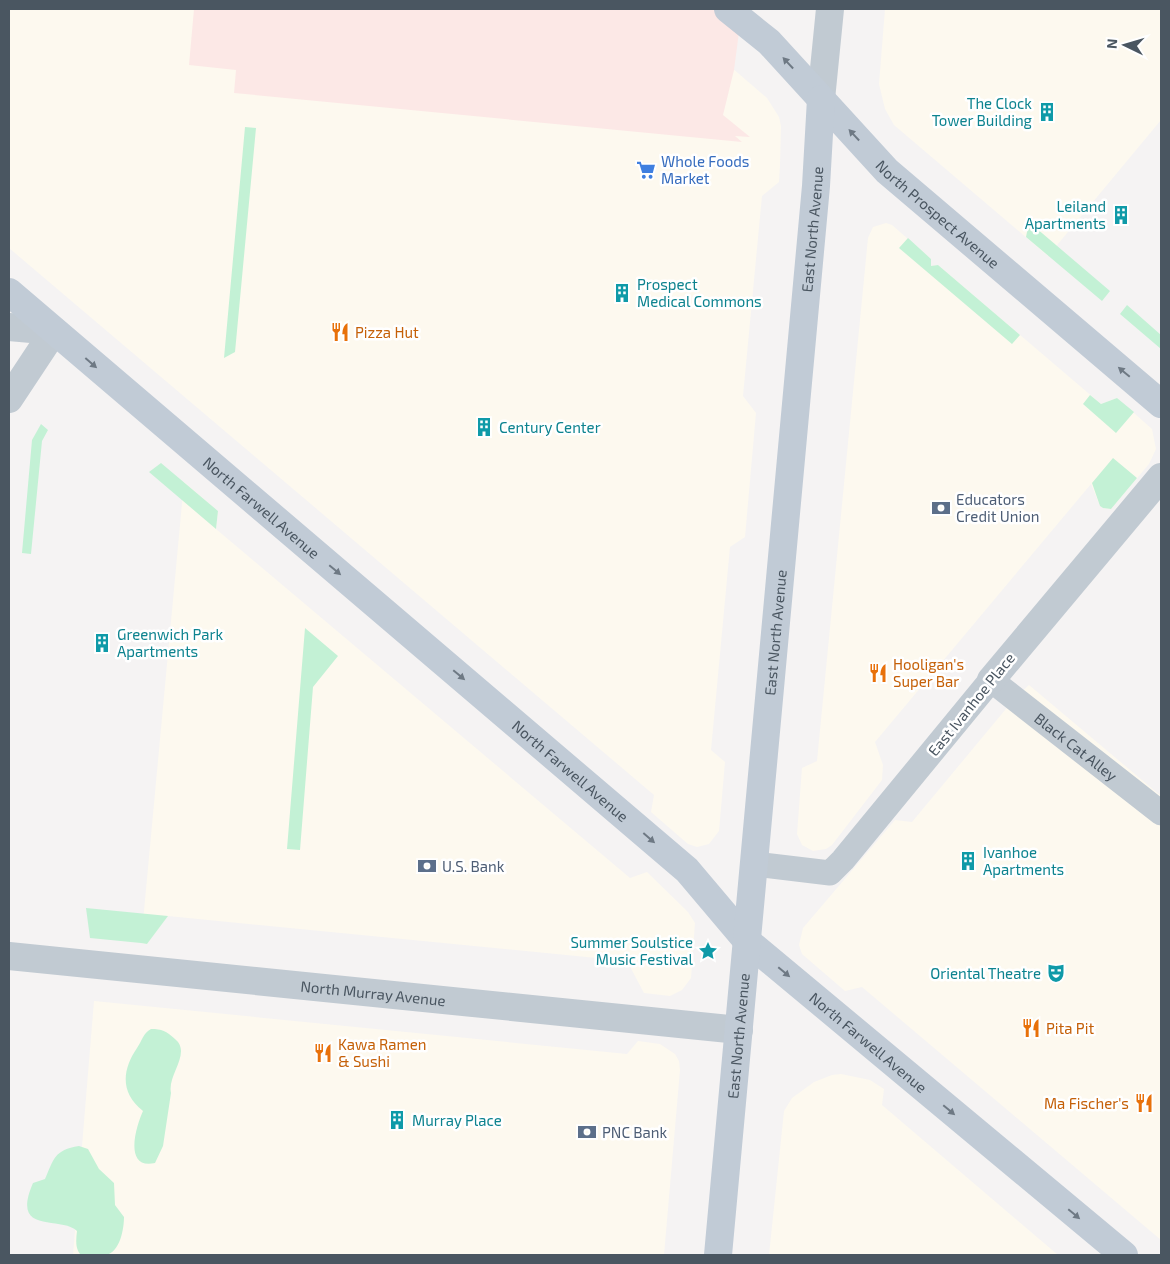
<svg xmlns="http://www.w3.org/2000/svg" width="1170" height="1264" font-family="'Exo 2',sans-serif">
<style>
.commercial{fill:#fdf9ef}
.medical{fill:#fce8e6}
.green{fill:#c3f1d5}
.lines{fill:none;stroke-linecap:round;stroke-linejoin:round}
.pedestrian{stroke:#c1cad2;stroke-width:25}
.minor{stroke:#c1cad2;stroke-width:28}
.tertiary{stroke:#c1cad2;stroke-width:28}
.secondary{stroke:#c1cbd6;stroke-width:28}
.oneway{fill:#6e7984}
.labels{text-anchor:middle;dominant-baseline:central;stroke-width:5;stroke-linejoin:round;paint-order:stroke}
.culture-label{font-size:15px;fill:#0d838f;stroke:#fff;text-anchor:start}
.shop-label{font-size:15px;fill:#366cbe;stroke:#fff;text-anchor:start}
.street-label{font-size:15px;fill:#4a5661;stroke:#fff}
.food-label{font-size:15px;fill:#c56008;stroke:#fff;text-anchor:start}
.service-label{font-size:15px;fill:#4e5e75;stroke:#fff;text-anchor:start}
</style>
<rect width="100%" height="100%" fill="#f5f3f3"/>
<path class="commercial" d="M9 9H640L695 36 767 98 779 117 781 126 780 165 779 182 762 196 743 396 756 413 745 537 730 547 711 750 725 762 719 831 709 844 697 847 688 844 651 812 654 795 9 248Z
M885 9H1161V120L1048 256 894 125 885 109 879 84Z
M886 223 892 225 931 259V266L938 265 1101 404 1117 398 1152 429 1156 449 1149 464 1111 509 1103 508 1100 506 1091 484 875 742 883 765 882 780 832 845 826 849 813 851 802 845 797 834 802 768 817 761 868 238 873 227Z
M184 482 218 511 216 529 630 878 647 872 688 912 695 923 691 978 682 990 670 996 644 993 627 961 168 916 147 944 141 943Z
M1029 685 1161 796V1240L862 987 845 991 802 954 799 945 803 928 895 820 912 822 1015 698Z
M94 1001 627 1054 638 1041 660 1044 675 1054 679 1061 680 1070 664 1255H73Z
M841 1074 870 1080 884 1089 882 1105 1058 1255H769L784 1111 792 1098 814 1082 832 1075Z"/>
<path class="medical" d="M194 9H742L734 70 723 115 750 137 735 136 742 142 234 93 236 70 189 65Z"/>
<path class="green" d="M245 127 256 128 235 352 224 358Z
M1029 222 1110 291 1102 301 1026 237Z
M908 238 931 259V266L938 265 1020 335 1012 344 899 248Z
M1127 305 1161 335V349L1120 314Z
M1090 395 1101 404 1117 398 1134 412 1116 433 1083 404Z
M41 424 48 430 42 441 31 554 22 553 32 440Z
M1113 458 1137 478 1111 509 1103 508 1100 506 1092 483Z
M161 463 218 511 216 529 149 472Z
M305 628 338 656 313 687 300 850 287 849Z
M86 908 168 916 147 944 141 943 90 938Z
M151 1029C162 1029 166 1031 175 1039 192 1053 167 1075 171 1093L163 1146 155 1163C123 1170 136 1126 143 1111 120 1093 122 1070 137 1048 142 1041 143 1033 151 1029Z
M79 1146 88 1149 99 1169 114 1183 115 1205 124 1217C124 1229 120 1252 106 1255 99 1257 89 1255 81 1255 75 1249 76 1240 77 1231 61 1215 10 1236 33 1183L45 1179C54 1159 54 1150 79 1146Z"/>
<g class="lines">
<path class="pedestrian" id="s1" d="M754 864 830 873 843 860 991 680 1161 813"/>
<g class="minor">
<path d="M9 327 54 331 9 399"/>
<path d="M991 680 1161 477"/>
<path id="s2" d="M9 956 739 1030"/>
</g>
<path class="tertiary" d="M821 99 830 9"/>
<g class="secondary">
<path id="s3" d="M728 9 769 42 887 171 1161 404"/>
<path id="s4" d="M9 292 687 870 747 941 1124 1255"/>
<path id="s5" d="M718 1255 816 186 821 99"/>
</g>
</g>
<defs><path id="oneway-solid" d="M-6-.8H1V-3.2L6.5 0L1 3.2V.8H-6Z" transform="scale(1.25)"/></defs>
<g class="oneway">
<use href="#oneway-solid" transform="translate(788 63) rotate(-133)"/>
<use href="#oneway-solid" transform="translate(854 135) rotate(-133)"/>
<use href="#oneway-solid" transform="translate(91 363) rotate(41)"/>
<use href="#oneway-solid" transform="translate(1124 372) rotate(-140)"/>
<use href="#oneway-solid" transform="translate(335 570) rotate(40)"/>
<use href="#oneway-solid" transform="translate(459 675) rotate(40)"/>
<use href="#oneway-solid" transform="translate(649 838) rotate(41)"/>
<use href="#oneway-solid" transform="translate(784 972) rotate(40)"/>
<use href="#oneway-solid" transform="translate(949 1110) rotate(40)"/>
<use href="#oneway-solid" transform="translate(1074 1214) rotate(40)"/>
</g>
<defs>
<g id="building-bare" transform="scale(1.5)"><path d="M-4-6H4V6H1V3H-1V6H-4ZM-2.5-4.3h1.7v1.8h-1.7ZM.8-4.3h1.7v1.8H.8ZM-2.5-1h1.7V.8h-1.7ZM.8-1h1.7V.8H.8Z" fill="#0f9aa8" stroke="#fff" stroke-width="2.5" paint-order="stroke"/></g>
<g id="supermarket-bare" transform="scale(1.5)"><path d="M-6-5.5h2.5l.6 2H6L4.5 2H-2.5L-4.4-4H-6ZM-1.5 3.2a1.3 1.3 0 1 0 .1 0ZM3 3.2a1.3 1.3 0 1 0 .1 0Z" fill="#3f7fe0" stroke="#fff" stroke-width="2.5" paint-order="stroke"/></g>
<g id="restaurant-bare" transform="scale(1.5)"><path d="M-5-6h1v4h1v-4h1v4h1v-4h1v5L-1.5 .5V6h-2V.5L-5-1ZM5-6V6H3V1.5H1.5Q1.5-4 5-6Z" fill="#e8710a" stroke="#fff" stroke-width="2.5" paint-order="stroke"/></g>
<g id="bank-bare" transform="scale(1.5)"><path d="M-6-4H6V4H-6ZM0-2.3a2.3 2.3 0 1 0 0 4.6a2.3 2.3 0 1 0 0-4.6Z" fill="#5c6f8a" stroke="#fff" stroke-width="2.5" paint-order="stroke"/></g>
<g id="sight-bare" transform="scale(1.5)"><path d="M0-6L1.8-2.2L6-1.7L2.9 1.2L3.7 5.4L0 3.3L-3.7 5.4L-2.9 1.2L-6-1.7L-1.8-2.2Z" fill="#0f9aa8" stroke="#fff" stroke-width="2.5" paint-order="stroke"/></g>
<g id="theatre-bare" transform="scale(1.5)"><path d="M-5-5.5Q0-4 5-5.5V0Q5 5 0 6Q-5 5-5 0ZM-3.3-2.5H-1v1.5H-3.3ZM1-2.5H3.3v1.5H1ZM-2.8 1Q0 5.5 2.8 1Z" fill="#0f9aa8" stroke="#fff" stroke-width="2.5" paint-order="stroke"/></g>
</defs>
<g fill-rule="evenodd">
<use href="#building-bare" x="1047" y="112"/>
<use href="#supermarket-bare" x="646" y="170"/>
<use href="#building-bare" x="1121" y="215"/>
<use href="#building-bare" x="622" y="293"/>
<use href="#restaurant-bare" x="340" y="332"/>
<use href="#building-bare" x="484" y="427"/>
<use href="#bank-bare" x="941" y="508"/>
<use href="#building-bare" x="102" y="643"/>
<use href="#restaurant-bare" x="878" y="673"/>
<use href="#building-bare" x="968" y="861"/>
<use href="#bank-bare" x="427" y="866"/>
<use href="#sight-bare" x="708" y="951"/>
<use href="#theatre-bare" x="1056" y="973"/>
<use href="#restaurant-bare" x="1031" y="1028"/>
<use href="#restaurant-bare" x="323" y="1053"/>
<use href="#restaurant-bare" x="1144" y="1103"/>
<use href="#building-bare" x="397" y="1120"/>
<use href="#bank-bare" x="587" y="1132"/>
</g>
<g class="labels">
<g class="culture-label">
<text x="1032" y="103" text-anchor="end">The Clock<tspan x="1032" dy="17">Tower Building</tspan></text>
<text x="1106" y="206" text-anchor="end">Leiland<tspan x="1106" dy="17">Apartments</tspan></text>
<text x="637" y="284">Prospect<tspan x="637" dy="17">Medical Commons</tspan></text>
<text x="499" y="427">Century Center</text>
<text x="117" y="634">Greenwich Park<tspan x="117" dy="17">Apartments</tspan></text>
<text x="983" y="852">Ivanhoe<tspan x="983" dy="17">Apartments</tspan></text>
<text x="693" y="942" text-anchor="end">Summer Soulstice<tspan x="693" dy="17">Music Festival</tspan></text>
<text x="1041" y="973" text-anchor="end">Oriental Theatre</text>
<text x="412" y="1120">Murray Place</text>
</g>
<g class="shop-label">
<text x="661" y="161">Whole Foods<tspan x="661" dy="17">Market</tspan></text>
</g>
<g class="street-label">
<text stroke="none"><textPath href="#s3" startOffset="294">North Prospect Avenue</textPath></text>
<text stroke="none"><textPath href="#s5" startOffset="1030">East North Avenue</textPath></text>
<text stroke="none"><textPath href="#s4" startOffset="332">North Farwell Avenue</textPath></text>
<text stroke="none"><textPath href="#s5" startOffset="625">East North Avenue</textPath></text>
<text transform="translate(971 704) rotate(-51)">East Ivanhoe Place</text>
<text stroke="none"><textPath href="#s1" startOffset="436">Black Cat Alley</textPath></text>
<text stroke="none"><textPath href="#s4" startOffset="738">North Farwell Avenue</textPath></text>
<text stroke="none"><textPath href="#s2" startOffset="366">North Murray Avenue</textPath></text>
<text stroke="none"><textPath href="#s5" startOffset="220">East North Avenue</textPath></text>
<text stroke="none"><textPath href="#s4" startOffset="1142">North Farwell Avenue</textPath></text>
</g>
<g class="food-label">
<text x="355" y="332">Pizza Hut</text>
<text x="893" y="664">Hooligan's<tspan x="893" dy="17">Super Bar</tspan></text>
<text x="1046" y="1028">Pita Pit</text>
<text x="338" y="1044">Kawa Ramen<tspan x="338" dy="17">&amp; Sushi</tspan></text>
<text x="1129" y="1103" text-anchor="end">Ma Fischer's</text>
</g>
<g class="service-label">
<text x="956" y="499">Educators<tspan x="956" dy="17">Credit Union</tspan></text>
<text x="442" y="866">U.S. Bank</text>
<text x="602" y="1132">PNC Bank</text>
</g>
</g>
<rect width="1170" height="1264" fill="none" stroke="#4a5661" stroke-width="20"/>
<g transform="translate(1125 45) rotate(275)" stroke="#ffffff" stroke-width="4" paint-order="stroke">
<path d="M0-4L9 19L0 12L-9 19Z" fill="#4a5661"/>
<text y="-8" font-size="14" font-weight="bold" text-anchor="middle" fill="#4a5661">N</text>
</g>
</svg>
